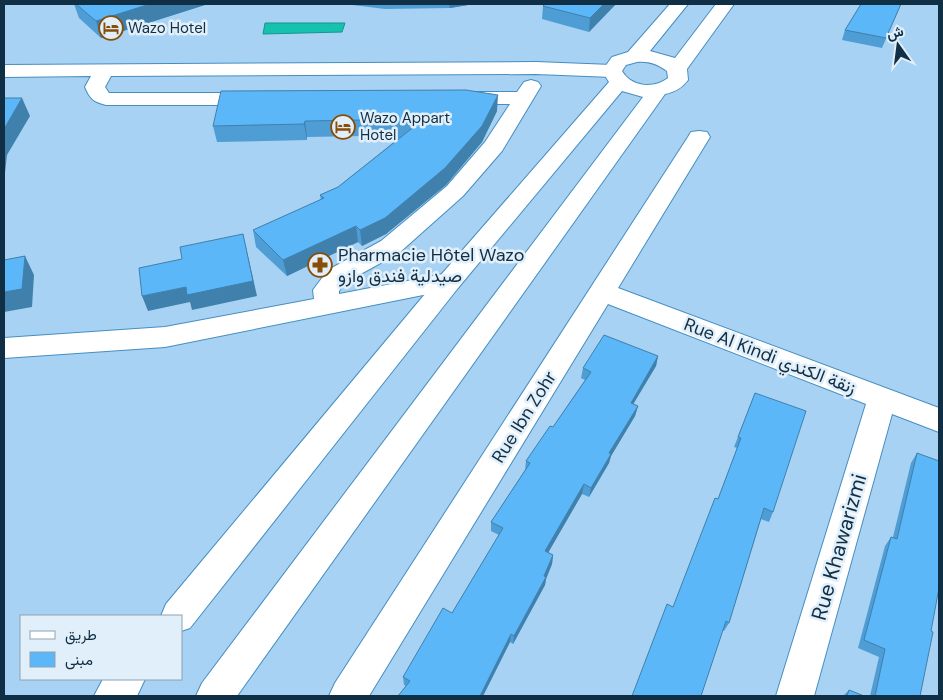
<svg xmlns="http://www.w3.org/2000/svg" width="943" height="700" font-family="'DM Sans',Vazirmatn,sans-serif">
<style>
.water{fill:#16c1ae;stroke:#14958e}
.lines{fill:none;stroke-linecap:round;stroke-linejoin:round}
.minor-casing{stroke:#458ec1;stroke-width:2}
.primary-casing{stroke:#458ec1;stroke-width:2}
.minor{fill:#fff;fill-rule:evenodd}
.primary{fill:#fff;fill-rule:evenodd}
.wall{fill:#4e9dd4}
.shaded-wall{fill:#4080ad}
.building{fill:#5bb7f7;stroke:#4080ad}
.labels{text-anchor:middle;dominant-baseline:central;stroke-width:5;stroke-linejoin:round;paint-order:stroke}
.far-poi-label{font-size:15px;fill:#102e44;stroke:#e1effa;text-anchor:start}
.poi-label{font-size:18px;fill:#102e44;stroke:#e1effa;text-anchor:start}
.street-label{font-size:18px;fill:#102e44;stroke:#e1effa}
.near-street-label{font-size:21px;fill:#102e44;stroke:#e1effa}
</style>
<rect width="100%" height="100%" fill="#a8d2f3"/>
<path class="water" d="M265 23H345L342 32 263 34Z"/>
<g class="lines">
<g class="minor-casing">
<path id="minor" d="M536 62 612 65 619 67 622 71 619 75 612 77 536 74 111 76 105 87 109 93H256L263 95 266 99 263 103 256 105H106C94 102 90 99 85 87L91 76 4 77V65Z
M531 80 538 82 541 86 502 151 463 196 399 253 346 282 339 291V294L449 273 458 276 462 282 458 288 165 347 4 358V338L165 327 314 299 313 290 328 270 381 241 447 186 485 142 510 104H459L452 102 449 98 452 94 459 92H517L524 82Z
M699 131 707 132 710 137 618 288 939 408V432L892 414 814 696H776L866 404 608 304 369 696H329L335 683 688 137 691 132Z"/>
</g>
<g class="primary-casing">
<path id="primary" d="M670 4H688L650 51 675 58 716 4H734L687 69 688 80C682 88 675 92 665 94L237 696H196L202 683 643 97 622 91 458 288 190 628 181 631V616H161L166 604 440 276 609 82 602 71 612 57 628 52ZM637 62C649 61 657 64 667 71L668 78C654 89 631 87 622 71L626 65Z
M103 679H145L137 696H94Z"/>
</g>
<use href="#minor" class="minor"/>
<use href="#primary" class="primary"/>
</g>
<path class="wall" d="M74 4H208L101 38 79 18Z
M344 4H474L450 8 385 9Z
M545 4H616L589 32 542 19 543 6Z
M861 4H901L882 48 842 40 845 30Z
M497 111 482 142 446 185 386 234 362 246 358 242 287 276 256 247 253 230 321 200 320 195 338 187 399 138 363 139V136L307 137V140L217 142 213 126Z
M658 356 656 366 633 404 638 406 635 416 611 456 609 463 589 497 582 494 548 552 553 555 552 564 546 579 545 585 513 644 510 642 483 696H398L406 686 404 685 403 677 452 613 499 535 491 531V522L525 470 526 461 553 427 585 380 581 378 583 368Z
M755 393 773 512 769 522 761 519 729 623 724 631 673 607 718 499 737 448 734 447Z
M917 453 931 631 920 696H870L879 657 858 648 885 546 891 537H893L911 463Z
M849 690 864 696H843Z"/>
<path class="shaded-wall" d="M150 4H208L101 38 96 21Z
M449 4H474L450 8Z
M604 4H616L589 32 590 18Z
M498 95 497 111 482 142 446 185 386 234 362 246 360 230Z
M22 98 30 116 7 155 4 182V129Z
M305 121 307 137V140L304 124Z
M356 226 358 242 287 276 283 260Z
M243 234 257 296 192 310 190 302 148 311 142 296 186 287Z
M25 256 34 275 32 307 4 312V292Z
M658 356 656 366 628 413 631 403Z
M638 406 635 416 611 456 609 463 589 497 591 488 609 453Z
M584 484 582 494 544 560 545 551Z
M553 555 552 564 546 579 545 585 513 644 514 636 544 576Z
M511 634 510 642 483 696H480Z"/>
<path class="building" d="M76 4H150L96 21Z
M545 4H604L590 18 543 6Z
M861 4H901L886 38 845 30Z
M466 90 498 95 482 126 445 168 385 218 360 230 356 226 283 260 253 230 324 198 320 195 338 187 420 122 361 123 362 120 305 121 304 124 213 126 221 91Z
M4 98H22L4 129Z
M243 234 253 281 187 295 186 287 142 296 139 268 182 259 180 247Z
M25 256 22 289 4 292V260Z
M604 335 658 356 631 403 638 406 609 453 611 454 591 488 584 484 545 551 553 555 544 576 546 577 514 636 511 634 480 696H398L410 681 403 677 443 608 452 613 503 528 491 522 530 463 526 461 550 426 553 427 591 372 583 368Z
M755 393 806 411 773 512 764 508 729 623 726 621 701 696H632L667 604 673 607 715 498 718 499 741 438 738 437Z
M917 453 939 461V588L931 631 933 632 920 696H875L885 649 864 640 891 537 897 539Z
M849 690 864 696H847Z"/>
<defs>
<g id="hotel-ring" transform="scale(1.25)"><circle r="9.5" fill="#e1effa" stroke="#884d06" stroke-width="1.5"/><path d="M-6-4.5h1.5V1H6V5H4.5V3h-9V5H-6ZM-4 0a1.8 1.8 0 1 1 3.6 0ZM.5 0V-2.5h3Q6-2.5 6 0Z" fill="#884d06"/></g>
<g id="pharmacy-ring" transform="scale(1.25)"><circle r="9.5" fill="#e1effa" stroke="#884d06" stroke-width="1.5"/><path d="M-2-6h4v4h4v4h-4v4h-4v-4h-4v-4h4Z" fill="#884d06"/></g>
</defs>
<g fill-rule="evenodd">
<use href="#hotel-ring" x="111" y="28"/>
<use href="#hotel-ring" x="343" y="127"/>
<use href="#pharmacy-ring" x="320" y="265"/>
</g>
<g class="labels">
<g class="far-poi-label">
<text x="128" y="28">Wazo Hotel</text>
<text x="360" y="118">Wazo Appart<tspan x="360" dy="17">Hotel</tspan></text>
</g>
<g class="poi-label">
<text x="338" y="255">Pharmacie Hôtel Wazo<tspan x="338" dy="21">صيدلية فندق وازو</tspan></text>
</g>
<g class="street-label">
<text transform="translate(770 356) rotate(21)">Rue Al Kindi زنقة الكندي</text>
<text transform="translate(524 417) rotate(-58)">Rue Ibn Zohr</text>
</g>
<g class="near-street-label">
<text transform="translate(839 547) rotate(-74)">Rue Khawarizmi</text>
</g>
</g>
<rect width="943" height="700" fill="none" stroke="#102e44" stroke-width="10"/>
<rect x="20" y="615" width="162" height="65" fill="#e1effa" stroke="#8da2b1"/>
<rect x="30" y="631" width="25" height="8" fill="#ffffff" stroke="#8da2b1"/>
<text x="65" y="640" font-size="15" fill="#102e44">طريق</text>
<rect x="30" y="652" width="25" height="15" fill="#5bb7f7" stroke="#8da2b1"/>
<text x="65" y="665" font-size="15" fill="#102e44">مبنى</text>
<g transform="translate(898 45) rotate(346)" stroke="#e1effa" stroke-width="4" paint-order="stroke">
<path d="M0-4L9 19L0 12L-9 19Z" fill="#102e44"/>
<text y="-8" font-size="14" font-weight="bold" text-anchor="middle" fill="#102e44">ش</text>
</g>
</svg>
